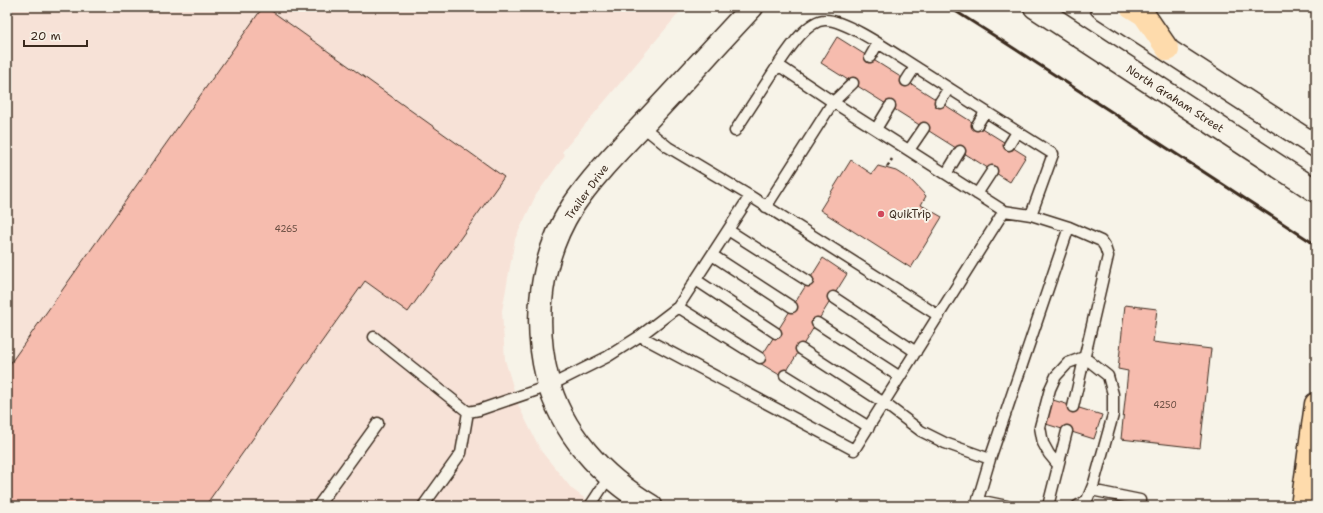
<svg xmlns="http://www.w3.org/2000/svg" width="1323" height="513" font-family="'Shantell Sans',sans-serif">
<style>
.built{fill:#f7e2d7}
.building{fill:#f6bcae;stroke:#3b2a1e}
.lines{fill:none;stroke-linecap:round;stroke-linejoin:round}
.service-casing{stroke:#3b2a1e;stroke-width:13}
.tertiary-casing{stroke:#3b2a1e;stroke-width:25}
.secondary-casing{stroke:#3b2a1e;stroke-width:25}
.motorway-casing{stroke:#3b2a1e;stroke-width:25}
.path{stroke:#3b2a1e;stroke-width:2.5;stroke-dasharray:4 3;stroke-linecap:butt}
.service{stroke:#f7f3e8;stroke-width:10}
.tertiary{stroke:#f7f3e8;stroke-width:22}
.secondary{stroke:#f7f3e8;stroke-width:22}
.motorway{stroke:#fedbac;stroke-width:22}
.rail{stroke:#3b2a1e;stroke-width:3}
.poi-dot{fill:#d1495b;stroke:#f7f3e8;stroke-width:1.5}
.labels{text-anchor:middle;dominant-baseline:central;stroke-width:4;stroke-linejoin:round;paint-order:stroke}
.number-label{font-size:9px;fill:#6a4e42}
.street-label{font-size:11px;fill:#3b2a1e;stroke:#f7f3e8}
.poi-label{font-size:11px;fill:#3b2a1e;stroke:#f7f3e8;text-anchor:start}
</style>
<rect width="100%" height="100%" fill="#f7f3e8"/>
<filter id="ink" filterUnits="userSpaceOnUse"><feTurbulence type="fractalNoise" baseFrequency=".025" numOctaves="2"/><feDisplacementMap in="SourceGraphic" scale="8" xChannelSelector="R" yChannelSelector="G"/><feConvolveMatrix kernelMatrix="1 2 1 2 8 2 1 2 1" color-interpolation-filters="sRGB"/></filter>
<g filter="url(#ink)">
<path class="built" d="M7 7H684L562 152 565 155 536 195 515 239 502 311 505 360 519 407 541 451 572 489 595 506H7Z"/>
<path class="building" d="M263 7H266L504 177 408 312 365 281 205 506H7V368Z
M837 37 1026 156 1010 182 821 63Z
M851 160 872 174 878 166 896 171 912 181 926 196 921 205 942 217 911 268 820 210Z
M823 258 847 274 783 377 758 362Z
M1125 305 1157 309 1153 342 1211 349 1200 448 1121 439 1128 371 1118 369Z
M1053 400 1102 415 1094 439 1046 424Z"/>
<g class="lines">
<g class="service-casing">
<path id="service" d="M870 57 878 43
M778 65C787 52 807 20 825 20 846 19 899 57 919 69 963 97 1008 126 1053 154L1031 215
M906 81 915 67
M940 102 949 88
M977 125 985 112
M642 126 668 147 750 196 939 316
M876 129 890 106
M735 131 778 65 833 102 1004 211 1031 215 1069 227 1101 241 1105 247 1108 256 1073 407
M1009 145 1017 132
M909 150 924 128
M946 174 960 151
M977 194 992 171
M766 207 833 102 853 83
M728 230 808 281
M712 255 792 307
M696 280 776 333
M833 297 916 352
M678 307 760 358
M817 323 900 377
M640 336 854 450 1004 211
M374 337 468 412
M801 349 884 403 921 431 945 443 990 459
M785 375 869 427
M1058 465 1049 454 1043 443 1040 427 1050 389 1056 376 1068 363 1084 357 1108 376 1113 394V415L1094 483 1087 500 1077 506
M1091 490 1140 500
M978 500 1007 506
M318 506 378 423
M423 506 461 453 468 412 479 410 549 386 607 357 640 336 678 307 750 196
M590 506 609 477
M976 506 990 459 1069 227
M1048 506 1067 431"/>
</g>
<g class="tertiary-casing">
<path id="tertiary" d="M651 506C602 477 561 433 547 377 533 320 540 258 572 207 594 174 624 145 651 116 685 80 718 43 752 7"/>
</g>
<g class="secondary-casing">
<path id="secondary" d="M1035 7 1316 191
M1101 7 1316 146"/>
</g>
<g class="motorway-casing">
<path id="motorway" d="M1131 7 1144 15 1168 50
M1302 506 1316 404"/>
</g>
<path class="path" d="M887 167 892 159"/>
<use href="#service" class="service"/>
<use href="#tertiary" class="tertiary"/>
<use href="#secondary" class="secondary"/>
<use href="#motorway" class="motorway"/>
<path class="rail" d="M949 7 1001 40 1316 245"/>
</g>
</g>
<circle class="poi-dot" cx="881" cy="214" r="4"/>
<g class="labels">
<g class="number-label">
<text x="286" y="229">4265</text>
<text x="1165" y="405">4250</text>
</g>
<g class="street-label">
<text transform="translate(1175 99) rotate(33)">North Graham Street</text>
<text transform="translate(587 192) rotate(-54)">Trailer Drive</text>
</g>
<g class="poi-label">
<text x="889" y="214">QuikTrip</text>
</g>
</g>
<rect width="1323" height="513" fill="none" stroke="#f7f3e8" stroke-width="24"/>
<rect x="12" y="12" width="1299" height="489" fill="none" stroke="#3b2a1e" stroke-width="1.5" filter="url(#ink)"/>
<path d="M24 40v6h63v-6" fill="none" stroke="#3b2a1e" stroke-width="2"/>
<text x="30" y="40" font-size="12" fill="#3b2a1e" stroke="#f7f3e8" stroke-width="3" paint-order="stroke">20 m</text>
</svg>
